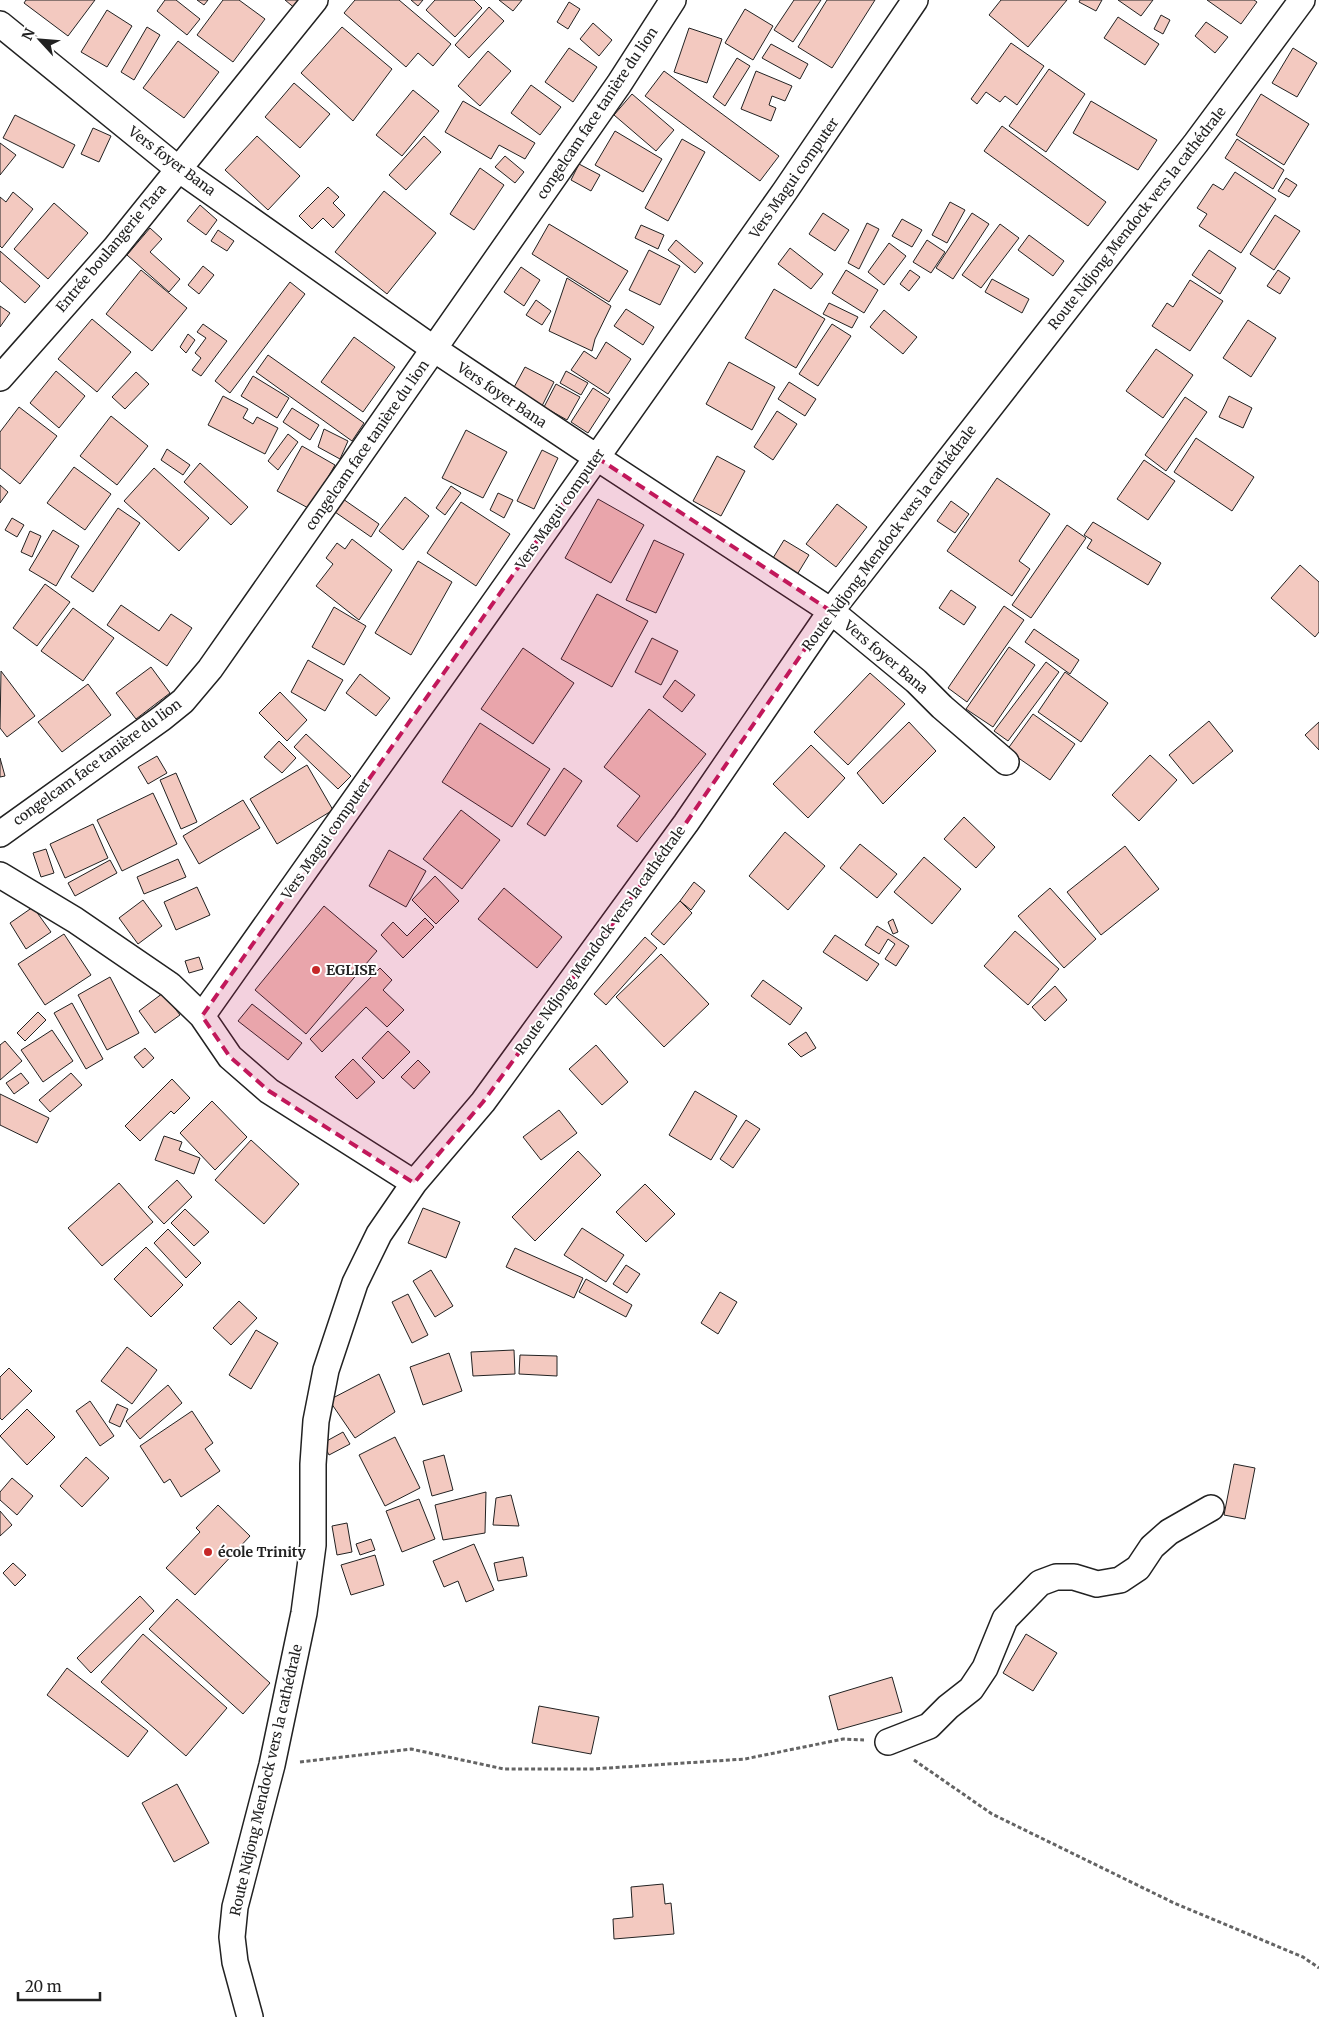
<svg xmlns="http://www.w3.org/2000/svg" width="1319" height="2017" font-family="Merriweather,serif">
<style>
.building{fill:#f3c9c0;stroke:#222}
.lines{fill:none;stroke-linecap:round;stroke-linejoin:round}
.street-casing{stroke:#222;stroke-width:28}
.path{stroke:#646464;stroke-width:3;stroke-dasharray:4 2.5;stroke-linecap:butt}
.street{stroke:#fff;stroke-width:25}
.marked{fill:#c2185b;fill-opacity:0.2;stroke:#c2185b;stroke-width:4;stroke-dasharray:10 6;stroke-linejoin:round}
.poi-dot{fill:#c62828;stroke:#fff;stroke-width:2}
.labels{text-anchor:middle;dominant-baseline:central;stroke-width:4;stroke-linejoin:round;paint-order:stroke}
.street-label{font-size:14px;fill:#222;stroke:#fff}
.poi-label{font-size:14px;font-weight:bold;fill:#222;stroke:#fff;text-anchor:start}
</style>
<rect width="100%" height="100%" fill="#fff"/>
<path class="building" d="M26 0H95L68 36 24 3Z
M165 0H176L200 19 187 35 157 11Z
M197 0H208L204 5Z
M223 0H239L265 19 233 62 197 35Z
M285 0H305L297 10Z
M355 0H399L451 44 433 66 418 53 406 67 344 13Z
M411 0H423L418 6Z
M435 0H474L482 8 455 37 426 10Z
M499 0H522L513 11Z
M794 0H821L793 42 774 30Z
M827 0H875L832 68 798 47Z
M1001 0H1067L1028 47 989 15Z
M1080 0H1102L1096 11 1079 2Z
M1118 0H1153L1141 16Z
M1207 0H1254L1257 2 1241 24Z
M569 2 580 9 568 29 557 22Z
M489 7 504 21 469 58 455 45Z
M745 9 773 26 753 60 725 43Z
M107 10 132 26 107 67 81 52Z
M1161 15 1170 20 1163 34 1154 29Z
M1118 17 1159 44 1145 65 1104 38Z
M1206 22 1228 37 1215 53 1195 36Z
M593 23 612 40 599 56 580 39Z
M147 27 160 35 134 80 121 72Z
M342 27 392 69 353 121 301 73Z
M689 28 722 39 707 83 674 72Z
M178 41 219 72 184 118 143 88Z
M1011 43 1044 66 1017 105 1005 96 1000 102 986 92 977 104 971 99Z
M771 44 808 64 800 79 762 58Z
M569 48 597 67 573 102 545 82Z
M1293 48 1317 63 1297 97 1272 83Z
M488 51 511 71 480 106 458 86Z
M737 58 750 66 725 106 713 97Z
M1049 69 1085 94 1046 152 1009 126Z
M664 71 779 156 760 181 645 96Z
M756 71 792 86 785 101 772 96 769 105 776 108 771 121 741 109Z
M294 83 330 114 300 148 265 117Z
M531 85 561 107 540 135 511 113Z
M413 90 439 111 402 156 376 135Z
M632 94 674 130 656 151 614 115Z
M1261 94 1309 124 1284 165 1236 135Z
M463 101 535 143 525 159 499 145 491 159 445 132Z
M1091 101 1157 140 1138 170 1073 133Z
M15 115 75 145 63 168 3 138Z
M1002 126 1106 202 1088 226 984 151Z
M93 128 111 136 99 162 81 154Z
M615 131 662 159 643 192 595 165Z
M257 136 300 176 268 210 225 170Z
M424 136 441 152 406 190 389 175Z
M682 139 705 152 668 221 645 208Z
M1237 139 1284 170 1273 189 1225 158Z
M0 143 16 155 0 175Z
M505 156 524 172 515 183 495 167Z
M579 164 600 175 591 191 571 180Z
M480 168 504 185 474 230 450 214Z
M1235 172 1276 199 1241 253 1199 226 1207 214 1197 208 1213 184 1223 190Z
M1286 178 1297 185 1289 197 1278 191Z
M328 187 339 197 333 203 345 215 333 228 323 218 312 229 299 216Z
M384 191 436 233 387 294 335 252Z
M13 192 33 209 2 248 0 246V197L6 202Z
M950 202 965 210 947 243 932 235Z
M54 203 88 233 48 279 14 249Z
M200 205 217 220 206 235 187 221Z
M823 213 849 230 835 251 809 234Z
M972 213 989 224 953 279 936 268Z
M1275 215 1300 231 1274 270 1250 254Z
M902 219 922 230 912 247 892 236Z
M867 223 879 229 859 269 848 263Z
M549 224 628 271 609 302 532 254Z
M1000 224 1019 238 981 288 962 275Z
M641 225 664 235 658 249 635 238Z
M150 228 162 239 150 252 180 279 169 292 127 255Z
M218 230 234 241 227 251 211 241Z
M1029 235 1064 261 1053 276 1018 250Z
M676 240 703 263 695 273 668 250Z
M927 240 945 252 931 273 913 262Z
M889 243 906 256 884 285 868 272Z
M790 248 823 274 811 289 778 264Z
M649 250 680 266 660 305 629 290Z
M1209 250 1236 268 1220 294 1192 275Z
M0 251 40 286 25 303 0 281Z
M203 266 214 275 199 294 188 285Z
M521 267 540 280 524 306 504 292Z
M141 270 187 308 152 351 106 314Z
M846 270 878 290 864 313 832 293Z
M910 270 920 277 909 291 900 284Z
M1278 270 1290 278 1280 294 1267 286Z
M567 278 611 306 595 339 592 351 549 331Z
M992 279 1029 299 1022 313 985 292Z
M1190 280 1223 301 1190 351 1152 326 1167 303 1173 307Z
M290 282 305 294 230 393 215 381Z
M774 289 825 319 796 368 745 338Z
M536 300 551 311 542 325 526 315Z
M829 303 858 317 852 328 823 314Z
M0 306 10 313 0 327Z
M626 309 654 327 643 345 614 326Z
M884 310 917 337 903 354 870 327Z
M92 319 131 352 97 392 58 359Z
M1248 320 1276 338 1251 377 1223 358Z
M203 324 227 341 201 376 192 370 201 358 195 353 206 338 197 332Z
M832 324 851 336 818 386 799 374Z
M188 334 195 340 186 353 180 347Z
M354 337 395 367 363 412 321 382Z
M606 342 631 359 608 394 571 370 584 351 596 359Z
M1156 349 1193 375 1163 418 1126 391Z
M268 355 364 423 352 441 256 372Z
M729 362 775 387 752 430 706 404Z
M525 367 554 382 542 406 512 391Z
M56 371 85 396 59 428 30 403Z
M566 371 588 383 581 395 560 383Z
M136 372 149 384 125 409 112 397Z
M253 376 289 398 277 418 241 396Z
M789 382 816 399 805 416 778 399Z
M556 384 580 397 567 420 544 407Z
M593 388 610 399 588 433 571 422Z
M223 396 248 409 243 418 253 424 257 417 278 428 265 454 208 425Z
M1229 396 1252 408 1243 428 1219 417Z
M1185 397 1207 412 1166 471 1145 455Z
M19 407 57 436 20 484 0 468V432Z
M292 408 319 425 310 440 283 422Z
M777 411 797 424 773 460 754 447Z
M111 416 148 446 117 485 80 456Z
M324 429 348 441 340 459 318 447Z
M466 430 507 452 483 498 442 478Z
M288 434 298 442 278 470 268 461Z
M1196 438 1254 477 1232 511 1174 472Z
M302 446 335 465 310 509 277 491Z
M167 449 190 465 183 475 161 460Z
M542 450 558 458 534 509 517 501Z
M717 456 745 471 721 516 693 501Z
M1144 460 1175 481 1148 520 1117 499Z
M200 463 248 507 231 525 184 482Z
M74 467 111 494 85 530 47 503Z
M154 468 209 518 179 551 124 501Z
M997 478 1050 514 1019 561 1030 569 1012 596 947 551Z
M0 485 8 492 0 503Z
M451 486 461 493 445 515 436 508Z
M498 493 513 500 504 518 490 510Z
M405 497 429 516 403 550 379 531Z
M343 499 379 524 371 537 335 512Z
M598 499 644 525 611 583 565 558Z
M951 501 969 514 955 533 937 521Z
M461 502 510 534 476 586 427 553Z
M837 504 867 527 836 567 806 544Z
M118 508 140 523 93 592 71 577Z
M12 518 24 525 17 537 5 530Z
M1093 522 1161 563 1148 585 1087 548 1092 540 1084 535Z
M1067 525 1086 538 1031 618 1012 605Z
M53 530 79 546 56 586 29 570Z
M30 531 41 536 32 557 21 552Z
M352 539 392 570 359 620 316 586 333 564 326 558 337 543 345 549Z
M654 540 684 554 656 613 626 600Z
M784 540 809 555 795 578 770 563Z
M418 561 452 582 411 655 375 633Z
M1300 565 1319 582V632L1315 637 1271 598Z
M45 584 70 602 37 646 13 628Z
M951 590 976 607 964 625 939 608Z
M597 594 648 621 612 687 561 659Z
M121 605 159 631 171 614 192 628 167 666 107 625Z
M1004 606 1024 620 967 702 948 688Z
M334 607 366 626 344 665 312 647Z
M73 608 114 638 83 681 41 651Z
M1034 629 1079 660 1070 674 1025 642Z
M652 638 678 651 661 685 635 672Z
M1009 647 1035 665 993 727 966 709Z
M523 648 574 683 533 744 481 709Z
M308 660 343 680 325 711 291 692Z
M1046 662 1059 672 1008 741 994 731Z
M151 667 170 693 136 719 116 693Z
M1 671 35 716 7 737 0 728Z
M1065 672 1108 703 1081 742 1038 712Z
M870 673 905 704 848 765 814 732Z
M360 674 390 698 376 716 346 693Z
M675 680 695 695 682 712 663 697Z
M88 684 111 715 62 752 38 722Z
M280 692 307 720 287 741 259 713Z
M649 709 706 754 637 842 617 826 640 796 604 767Z
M1033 714 1075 744 1050 780 1007 750Z
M1209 721 1233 751 1193 784 1169 755Z
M909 722 936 751 883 804 857 773Z
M1319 722V750L1305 735Z
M480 723 550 769 512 827 442 782Z
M306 734 351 776 338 789 294 747Z
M279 741 296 758 282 773 264 757Z
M811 745 845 778 808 818 773 784Z
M1150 755 1177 780 1139 821 1112 795Z
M157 756 167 773 148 784 138 767Z
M0 758 5 776 0 777Z
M307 765 333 810 277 844 250 799Z
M564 768 582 781 545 836 527 824Z
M176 773 197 822 181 829 160 780Z
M153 793 177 844 122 871 97 820Z
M243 800 260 828 199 864 183 836Z
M461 810 500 840 462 889 423 859Z
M964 817 995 847 976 868 944 839Z
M93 824 108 858 65 878 50 844Z
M785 832 825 866 788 910 749 876Z
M860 844 897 874 877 898 840 868Z
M1125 846 1159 889 1101 935 1067 892Z
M46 849 54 873 41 877 33 853Z
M389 850 426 871 406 907 369 886Z
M924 857 961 889 932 924 894 892Z
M178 859 186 877 144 894 137 877Z
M110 860 117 873 75 896 68 883Z
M435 876 459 901 436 924 412 900Z
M694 882 705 891 691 910 680 901Z
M197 887 210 915 176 930 164 902Z
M504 888 562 937 537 968 478 919Z
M1050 888 1096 939 1064 968 1018 916Z
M143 900 162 926 138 944 119 918Z
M680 901 692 913 664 945 651 934Z
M324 906 377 951 306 1034 255 990Z
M33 907 51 932 26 949 10 923Z
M425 918 434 927 403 958 381 935 393 922 407 936Z
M893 919 898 932 893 934 888 922Z
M877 926 909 946 896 966 885 959 895 944 888 939 879 954 865 945Z
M1015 931 1059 969 1028 1005 984 966Z
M64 934 91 975 45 1005 18 964Z
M835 935 879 964 867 981 823 952Z
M645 937 657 948 606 1005 594 994Z
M661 954 709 1004 664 1047 616 997Z
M199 957 203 969 189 973 185 961Z
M380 968 392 980 383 990 404 1010 387 1027 366 1007 322 1052 310 1039Z
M110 977 139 1033 107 1050 78 995Z
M763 980 802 1008 790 1025 751 996Z
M1055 986 1067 1000 1045 1021 1032 1007Z
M163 993 180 1015 155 1033 139 1011Z
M72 1003 103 1059 86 1069 54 1013Z
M252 1004 302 1043 288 1060 238 1021Z
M38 1012 46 1020 25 1041 17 1033Z
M52 1030 73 1061 43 1082 21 1050Z
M388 1031 410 1052 383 1079 362 1058Z
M806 1032 816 1048 801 1057 788 1044Z
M5 1041 22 1061 0 1080V1045Z
M596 1045 628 1082 602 1105 569 1069Z
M145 1048 154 1058 143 1068 134 1057Z
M353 1059 375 1082 357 1099 335 1077Z
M418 1060 430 1072 414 1089 401 1077Z
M21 1073 29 1083 14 1094 6 1083Z
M71 1073 82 1085 50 1112 39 1100Z
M172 1079 190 1098 174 1114 171 1111 140 1141 125 1126Z
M695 1091 737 1116 711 1160 669 1135Z
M0 1094 49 1118 37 1143 0 1125Z
M212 1101 247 1137 215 1170 180 1133Z
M559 1110 577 1133 541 1160 523 1137Z
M746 1120 760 1129 733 1168 720 1159Z
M164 1136 182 1142 179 1150 200 1158 194 1174 155 1160Z
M251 1140 299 1184 264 1224 215 1180Z
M578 1151 601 1175 535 1241 512 1217Z
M177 1180 192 1197 164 1224 148 1207Z
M119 1183 153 1222 102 1266 68 1228Z
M645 1184 675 1214 646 1242 616 1212Z
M423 1208 460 1222 446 1258 408 1243Z
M185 1209 209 1232 194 1246 171 1223Z
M582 1228 624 1255 606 1282 564 1255Z
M168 1229 201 1263 186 1278 154 1243Z
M146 1247 183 1285 151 1317 114 1279Z
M515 1248 583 1278 574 1298 506 1267Z
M626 1265 640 1274 627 1293 613 1284Z
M431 1270 453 1306 435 1317 413 1281Z
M586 1279 632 1305 626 1317 579 1292Z
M720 1292 737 1302 718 1334 701 1323Z
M408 1294 428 1335 412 1343 392 1302Z
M239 1301 257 1318 231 1345 213 1328Z
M256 1330 278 1343 251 1389 229 1375Z
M127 1347 157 1370 132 1404 101 1381Z
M514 1350 515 1374 473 1376 471 1352Z
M449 1353 462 1391 423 1405 410 1367Z
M520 1355 557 1356V1376L519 1374Z
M9 1368 32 1391 2 1420 0 1418V1377Z
M379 1374 395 1412 355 1438 329 1400Z
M168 1385 182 1403 140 1439 126 1421Z
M90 1401 114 1436 100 1446 76 1411Z
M117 1404 128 1409 120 1427 109 1422Z
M27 1409 55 1437 27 1465 0 1436Z
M192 1411 213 1443 205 1449 220 1471 181 1497 170 1479 164 1483 140 1446Z
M343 1432 350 1444 329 1455 323 1443Z
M395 1437 420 1488 385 1506 359 1455Z
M444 1455 453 1490 432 1496 423 1461Z
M86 1457 109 1478 82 1507 60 1486Z
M1234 1464 1255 1468 1245 1519 1224 1515Z
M12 1478 33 1496 17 1515 0 1500V1492Z
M486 1492 485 1533 443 1540 435 1505Z
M511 1495 519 1526 493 1525 496 1498Z
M419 1499 435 1539 402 1552 386 1511Z
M218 1505 250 1536 195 1595 166 1568 200 1532 196 1528Z
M0 1511 12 1525 0 1536Z
M347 1523 352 1552 337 1555 332 1526Z
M371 1539 375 1550 360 1555 356 1544Z
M474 1544 494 1590 466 1602 458 1581 444 1587 433 1561Z
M375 1555 384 1585 351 1595 341 1565Z
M523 1557 527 1576 498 1581 494 1563Z
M13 1563 26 1575 15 1586 3 1573Z
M140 1596 154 1611 91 1673 77 1658Z
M177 1599 270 1683 243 1714 149 1629Z
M143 1634 227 1708 186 1756 101 1682Z
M1026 1634 1057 1653 1033 1691 1003 1673Z
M67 1668 148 1731 128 1757 47 1695Z
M892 1677 902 1712 838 1730 829 1696Z
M539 1706 599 1717 591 1754 532 1743Z
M177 1784 209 1843 174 1862 142 1803Z
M663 1884 665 1904 671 1903 674 1934 614 1939 613 1919 633 1917 631 1887Z"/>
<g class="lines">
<g class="street-casing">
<path id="street" d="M0 24 177 168 434 349 596 457 831 611 916 681 942 707 1006 762
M0 378 115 248 315 0
M0 834 162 718 183 701 210 669 619 84 673 0
M0 875 75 920 170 985 202 1016 230 1057 269 1091 414 1183
M202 1016 785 191 915 0
M888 1742 929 1726 948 1707 971 1689 985 1668 1005 1619 1040 1583 1056 1577H1074L1097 1584 1120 1580 1138 1568 1152 1547 1169 1532 1211 1508
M250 2017 235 1962 232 1937 235 1907 272 1765 304 1613 313 1545V1464L316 1421 326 1370 355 1283 379 1234 414 1183 483 1102 686 823 831 611 1196 143 1302 0"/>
</g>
<path class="path" d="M914 1760 992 1814 1174 1903 1303 1957 1319 1968
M300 1762 411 1749 504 1769H593L745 1759 843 1739 864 1740"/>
<use href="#street" class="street"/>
</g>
<path class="marked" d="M596 457 831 611 686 823 483 1102 414 1183 269 1091 230 1057 202 1016Z"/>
<g class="poi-dot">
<circle cx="316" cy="970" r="5"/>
<circle cx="208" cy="1552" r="5"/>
</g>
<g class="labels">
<g class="street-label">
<text transform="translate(597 113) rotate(-56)">congelcam face tanière du lion</text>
<text transform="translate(172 161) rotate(37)">Vers foyer Bana</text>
<text transform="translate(794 178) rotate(-55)">Vers Magui computer</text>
<text transform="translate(1137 218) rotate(-52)">Route Ndjong Mendock vers la cathédrale</text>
<text transform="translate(111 248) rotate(-50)">Entrée boulangerie Tara</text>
<text transform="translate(502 395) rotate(34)">Vers foyer Bana</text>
<text transform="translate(367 445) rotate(-55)">congelcam face tanière du lion</text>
<text transform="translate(560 509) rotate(-55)">Vers Magui computer</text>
<text transform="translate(889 538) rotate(-53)">Route Ndjong Mendock vers la cathédrale</text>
<text transform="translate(886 657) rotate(40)">Vers foyer Bana</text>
<text transform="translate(97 762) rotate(-36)">congelcam face tanière du lion</text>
<text transform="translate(326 839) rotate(-55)">Vers Magui computer</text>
<text transform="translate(600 940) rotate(-54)">Route Ndjong Mendock vers la cathédrale</text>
<text transform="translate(266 1780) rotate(-77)">Route Ndjong Mendock vers la cathédrale</text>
</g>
<g class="poi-label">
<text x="326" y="970">EGLISE</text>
<text x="218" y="1552">école Trinity</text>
</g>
</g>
<g transform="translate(40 40) rotate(296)" stroke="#ffffff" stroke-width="4" paint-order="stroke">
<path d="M0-4L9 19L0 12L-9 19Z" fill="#222222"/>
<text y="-8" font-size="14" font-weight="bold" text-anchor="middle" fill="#222222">N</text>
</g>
<path d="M18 1992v8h82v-8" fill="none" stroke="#222222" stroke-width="2.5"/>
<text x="25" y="1992" font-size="15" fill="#222222" stroke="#ffffff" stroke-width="4" paint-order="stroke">20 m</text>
</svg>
